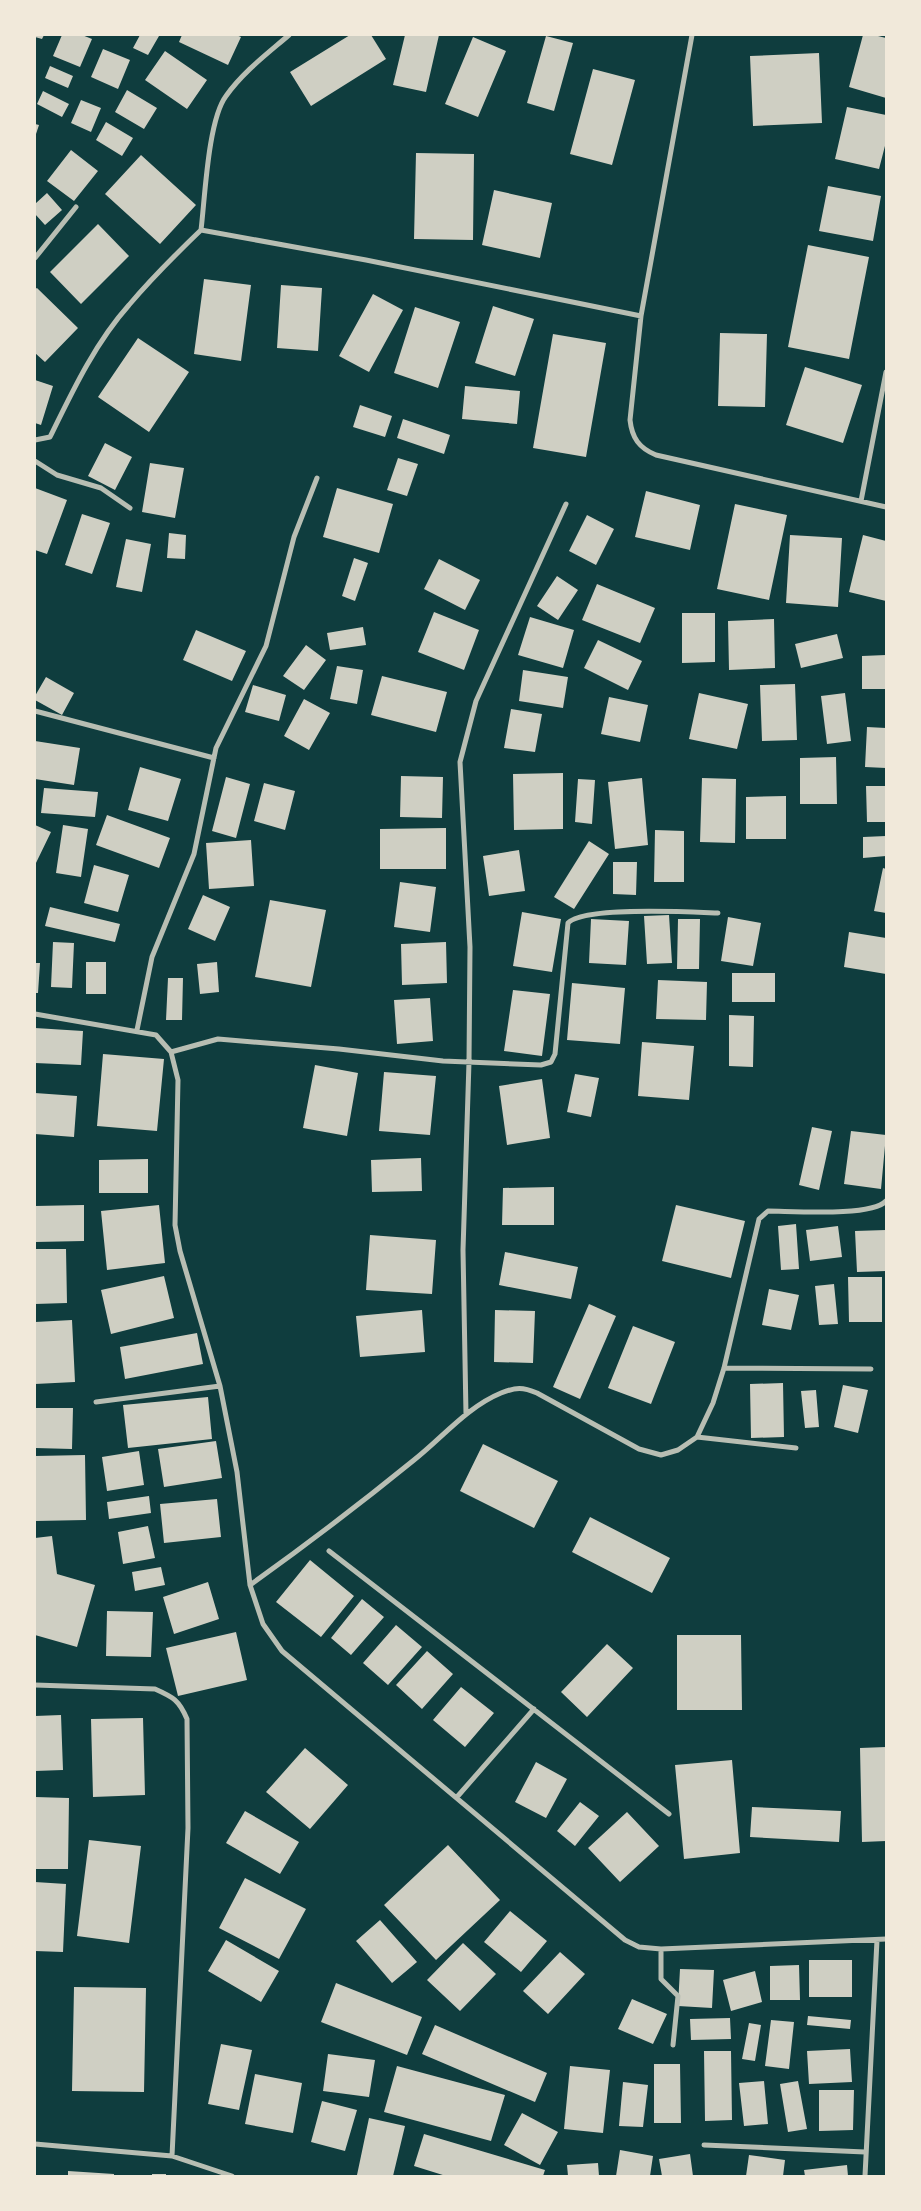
<svg xmlns="http://www.w3.org/2000/svg" width="921" height="2211" font-family="'Fira Sans',sans-serif">
<style>
.building{fill:#cfcfc3}
.lines{fill:none;stroke-linecap:round;stroke-linejoin:round}
.minor{stroke:#b8beb3;stroke-width:5}
</style>
<rect width="100%" height="100%" fill="#0f3d3e"/>
<path class="building" d="M35 35H44L42 39 35 37Z
M62 35H82L92 39 80 67 53 56Z
M140 35 159 36 148 55 133 48Z
M182 35H236L241 37 228 65 179 42Z
M350 35H371L386 59 311 106 290 72Z
M405 35H439L426 92 393 85Z
M863 35H874L886 38V98L849 87Z
M546 36 573 43 554 111 527 103Z
M473 37 506 51 478 117 445 104Z
M103 49 130 60 118 89 91 77Z
M165 51 207 80 187 109 145 80Z
M819 53 822 123 753 126 750 56Z
M50 66 73 76 68 88 45 78Z
M593 69 635 80 612 165 570 154Z
M127 90 157 108 144 129 115 112Z
M43 91 69 104 62 117 37 104Z
M81 100 101 108 91 132 71 123Z
M847 107 886 115V142L879 169 835 159Z
M106 122 133 138 122 156 96 140Z
M35 124 39 125 35 137Z
M71 150 98 171 74 201 47 181Z
M416 153 474 154 473 240 414 239Z
M141 155 196 205 160 244 105 194Z
M828 186 881 196 873 241 819 231Z
M494 190 552 203 540 258 482 245Z
M47 193 62 210 45 225 35 214V204Z
M98 224 129 256 81 304 50 272Z
M808 245 869 257 849 359 788 347Z
M204 279 251 285 241 361 194 354Z
M281 285 322 288 318 351 277 348Z
M37 288 78 328 45 362 35 353V289Z
M373 294 403 310 369 372 339 356Z
M493 306 534 319 515 376 475 363Z
M415 307 460 322 438 388 394 373Z
M720 333 767 334 765 407 718 406Z
M553 334 606 343 586 457 533 448Z
M138 338 189 372 149 432 98 397Z
M805 367 862 385 843 443 786 425Z
M35 380 53 386 41 425 35 423Z
M465 386 520 391 517 424 462 419Z
M360 405 392 416 385 437 353 427Z
M403 419 450 435 444 454 397 438Z
M105 443 132 457 115 490 88 476Z
M398 458 418 464 407 496 387 490Z
M150 463 184 468 175 518 142 512Z
M35 488 67 500 47 554 35 550Z
M337 488 393 504 379 553 323 537Z
M646 491 700 505 690 550 635 537Z
M735 504 787 515 769 600 717 589Z
M82 514 110 523 92 574 65 565Z
M587 515 614 529 596 565 569 551Z
M169 533 186 535 185 559 167 558Z
M790 535 842 538 838 607 786 603Z
M863 535 886 541V601L849 592Z
M126 539 151 544 142 592 116 587Z
M354 558 368 563 355 601 342 596Z
M439 559 480 580 465 610 424 589Z
M557 576 578 590 558 620 537 606Z
M597 584 655 608 640 643 582 620Z
M434 612 479 630 464 670 418 652Z
M682 613H715V662L682 663Z
M530 617 574 630 563 668 518 655Z
M774 619 775 668 729 670 728 621Z
M363 627 366 645 330 650 327 633Z
M196 630 246 651 232 681 183 660Z
M837 634 843 658 801 668 795 644Z
M598 640 642 661 628 690 584 668Z
M306 645 326 660 304 690 283 676Z
M886 655V689H862V656Z
M337 666 363 670 357 704 330 699Z
M523 670 568 677 563 708 519 701Z
M382 676 447 692 436 732 371 715Z
M46 677 74 693 62 715 35 700V696Z
M795 684 797 740 762 741 760 685Z
M253 685 286 695 279 721 245 712Z
M699 693 748 704 737 749 689 739Z
M845 693 851 741 827 744 821 696Z
M609 697 648 705 640 742 601 734Z
M304 699 330 713 309 750 284 736Z
M511 709 542 714 535 752 504 748Z
M867 727 886 728V768L865 767Z
M35 741 80 748 74 785 35 779Z
M836 757 837 804H800V758Z
M140 767 181 779 168 821 128 810Z
M563 773V829L514 830 513 774Z
M401 776 443 777 442 818 400 817Z
M226 777 250 784 236 838 212 831Z
M642 778 648 845 615 849 608 782Z
M702 778 736 779 735 843 700 842Z
M578 779 595 780 592 824 575 822Z
M264 783 295 791 285 830 254 821Z
M866 786H886V822H867Z
M44 788 98 792 95 817 41 813Z
M786 796V839H746V797Z
M107 815 170 838 159 868 96 845Z
M35 825 51 832 35 865Z
M63 825 88 829 81 877 56 873Z
M446 828V869H380V829Z
M655 830 684 831V882H654Z
M886 836V856L863 858V837Z
M251 840 254 886 209 889 206 843Z
M589 841 609 854 574 909 554 897Z
M519 850 525 891 489 896 483 856Z
M613 862H637L636 895 613 894Z
M94 865 129 875 118 912 84 903Z
M883 868 886 869V913L874 911Z
M400 882 436 887 430 932 394 927Z
M203 895 230 907 215 941 188 929Z
M270 900 326 910 311 987 255 977Z
M50 907 120 924 115 942 45 926Z
M522 912 561 919 552 972 513 966Z
M669 915 672 963 647 964 644 916Z
M728 917 761 923 753 966 721 961Z
M591 919 629 921 626 965 589 963Z
M678 919H700L699 969H677Z
M849 932 886 938V974L844 967Z
M53 942 74 943 72 988 51 987Z
M446 942 447 983 402 985 401 944Z
M86 962H106V994H86Z
M217 962 219 992 200 994 197 964Z
M35 963H40L38 993H35Z
M732 973H775V1002H732Z
M168 978H183L182 1020H166Z
M658 980 707 982 706 1020 656 1019Z
M572 983 625 988 620 1044 567 1040Z
M513 990 550 994 542 1056 504 1051Z
M430 998 433 1041 397 1044 394 1000Z
M729 1015 754 1016 753 1067 729 1066Z
M35 1028 83 1031 81 1065 35 1063Z
M642 1042 694 1046 689 1100 638 1096Z
M103 1054 164 1059 157 1131 97 1126Z
M315 1065 358 1073 347 1136 303 1128Z
M384 1072 436 1076 430 1135 379 1131Z
M575 1074 599 1078 591 1117 567 1112Z
M542 1079 550 1138 507 1145 499 1086Z
M35 1093 77 1096 74 1137 35 1134Z
M812 1127 832 1131 819 1190 799 1185Z
M851 1131 886 1135 881 1189 844 1184Z
M421 1158 422 1191 372 1192 371 1160Z
M148 1159V1193H99V1160Z
M554 1187V1225H502L503 1188Z
M84 1205V1241L35 1242V1206Z
M159 1205 165 1263 107 1270 101 1211Z
M676 1205 745 1221 731 1278 662 1261Z
M796 1224 799 1269 781 1270 778 1226Z
M838 1226 842 1257 810 1261 806 1230Z
M886 1230V1271L857 1272 855 1231Z
M370 1235 436 1240 432 1294 366 1290Z
M35 1249H66L67 1303 35 1304Z
M505 1252 578 1267 571 1299 499 1285Z
M164 1276 174 1318 111 1334 101 1290Z
M848 1277H882V1322H849Z
M834 1284 838 1324 819 1325 815 1286Z
M769 1289 799 1295 791 1330 762 1325Z
M589 1304 616 1316 580 1399 553 1387Z
M422 1310 425 1352 360 1357 356 1316Z
M495 1310 535 1311 533 1363 494 1362Z
M72 1320 75 1382 35 1384V1322Z
M633 1326 675 1342 651 1404 608 1388Z
M197 1333 203 1364 125 1379 120 1347Z
M783 1383 784 1437 751 1438 750 1384Z
M843 1385 868 1390 858 1433 834 1427Z
M816 1390 819 1427 805 1428 801 1391Z
M208 1397 212 1439 128 1448 123 1405Z
M35 1408H73L72 1449 35 1448Z
M216 1441 222 1478 164 1487 158 1449Z
M483 1444 558 1481 534 1528 460 1491Z
M139 1451 144 1485 107 1491 102 1457Z
M85 1455 86 1520 35 1521V1456Z
M149 1496 151 1513 109 1519 107 1502Z
M217 1499 221 1537 164 1543 160 1504Z
M590 1517 670 1558 652 1593 572 1552Z
M148 1526 155 1558 123 1564 118 1532Z
M52 1536 57 1574 95 1585 77 1647 35 1635V1538Z
M310 1560 354 1596 321 1637 276 1602Z
M161 1567 165 1585 135 1591 132 1572Z
M208 1582 219 1619 174 1634 163 1597Z
M362 1599 384 1617 351 1655 331 1638Z
M107 1611 153 1612 151 1657 106 1656Z
M396 1625 422 1647 388 1685 363 1663Z
M236 1632 247 1680 178 1696 166 1648Z
M677 1635H741L742 1710H677Z
M607 1644 633 1668 587 1717 561 1692Z
M427 1651 453 1674 422 1709 396 1685Z
M461 1687 494 1713 465 1747 433 1720Z
M61 1715 63 1770 35 1771V1716Z
M143 1718 145 1795 93 1797 91 1719Z
M886 1747V1841L862 1842 860 1748Z
M305 1748 348 1785 310 1829 266 1792Z
M732 1760 740 1853 684 1859 675 1765Z
M536 1762 567 1779 546 1818 515 1802Z
M35 1797 69 1798 68 1869H35Z
M580 1802 599 1816 575 1846 557 1831Z
M752 1807 841 1811 839 1842 750 1837Z
M245 1811 299 1842 280 1874 226 1843Z
M627 1812 659 1846 620 1882 588 1848Z
M89 1840 141 1846 129 1943 77 1936Z
M448 1845 500 1900 436 1960 384 1905Z
M245 1878 306 1909 279 1959 219 1928Z
M35 1882 66 1884 63 1952 35 1951Z
M510 1911 547 1941 521 1972 484 1942Z
M380 1920 417 1962 392 1983 356 1941Z
M226 1940 279 1971 261 2002 208 1971Z
M463 1943 496 1974 460 2011 427 1980Z
M560 1952 585 1974 548 2014 523 1991Z
M809 1960H852V1997H809Z
M799 1965 800 2000H770V1966Z
M680 1969 714 1970 712 2008 678 2006Z
M755 1971 762 2002 731 2011 723 1980Z
M336 1983 422 2017 407 2055 321 2022Z
M74 1987 146 1988 144 2092 72 2091Z
M632 1999 667 2014 653 2044 618 2029Z
M808 2016 851 2020 850 2029 807 2025Z
M730 2018 731 2039 691 2040 690 2019Z
M771 2020 794 2022 789 2069 765 2066Z
M749 2023 761 2025 755 2061 742 2059Z
M435 2025 547 2073 535 2102 422 2054Z
M221 2044 252 2050 239 2110 208 2104Z
M850 2049 852 2082 809 2084 807 2051Z
M704 2051H731L732 2120 705 2121Z
M328 2054 375 2060 369 2097 323 2091Z
M654 2064H680L681 2123H654Z
M397 2066 505 2095 491 2141 384 2112Z
M570 2066 610 2070 603 2133 564 2129Z
M255 2074 302 2083 293 2133 245 2124Z
M764 2081 768 2124 744 2126 739 2083Z
M798 2081 807 2129 788 2132 780 2084Z
M623 2082 648 2085 643 2127 619 2126Z
M819 2090H854L853 2130 819 2131Z
M322 2101 357 2110 345 2151 311 2142Z
M522 2113 558 2132 540 2165 504 2145Z
M369 2118 405 2126 393 2176 357 2175Z
M424 2134 545 2170 543 2176H446L414 2166Z
M620 2150 653 2156 650 2176H616Z
M690 2154 693 2176H662L659 2159Z
M749 2155 785 2160 783 2176H746Z
M598 2163 599 2176H568L567 2165Z
M847 2165 848 2176H805L804 2170Z
M68 2171 114 2174V2176H68Z
M152 2174H166V2176H152Z"/>
<g class="lines">
<path class="minor" d="M692 35 641 316 630 420C632 438 639 448 656 455L886 507
M201 230C205 198 208 120 226 96 243 72 267 54 289 35
M35 258 76 207
M35 440 50 437C72 392 95 343 129 305 151 279 176 254 201 230L366 260 641 316
M35 461 57 475 101 488 130 508
M861 501 886 372
M35 711 214 758
M35 1014 156 1035 171 1052 178 1080 175 1225 180 1251 220 1386 237 1472 250 1585 263 1624 282 1651 625 1940 639 1947 661 1949 886 1939
M137 1030 152 957 194 854 216 748 266 646 294 537 317 478
M171 1052 218 1039 339 1049 443 1061 541 1065 551 1062 555 1054 568 923C584 906 690 912 718 913
M724 1368 871 1369
M96 1402 220 1386
M466 1414 463 1250 469 1062 470 947 460 762 476 701 566 504
M697 1437 796 1448
M329 1551 669 1814
M250 1585C306 1545 360 1504 414 1460 442 1438 467 1407 501 1393 516 1387 523 1387 537 1393L639 1449 661 1455 678 1450 697 1437 713 1403 724 1368 759 1219 768 1211C791 1211 872 1217 886 1201
M35 1685 155 1689C173 1697 179 1700 187 1719L188 1828 172 2156
M457 1797 534 1709
M661 1949V1979L678 1996 673 2045
M35 2144 172 2156 232 2176
M704 2145 865 2152
M865 2176 877 1940"/>
</g>
<rect width="921" height="2211" fill="none" stroke="#f1e9da" stroke-width="72"/>
</svg>
